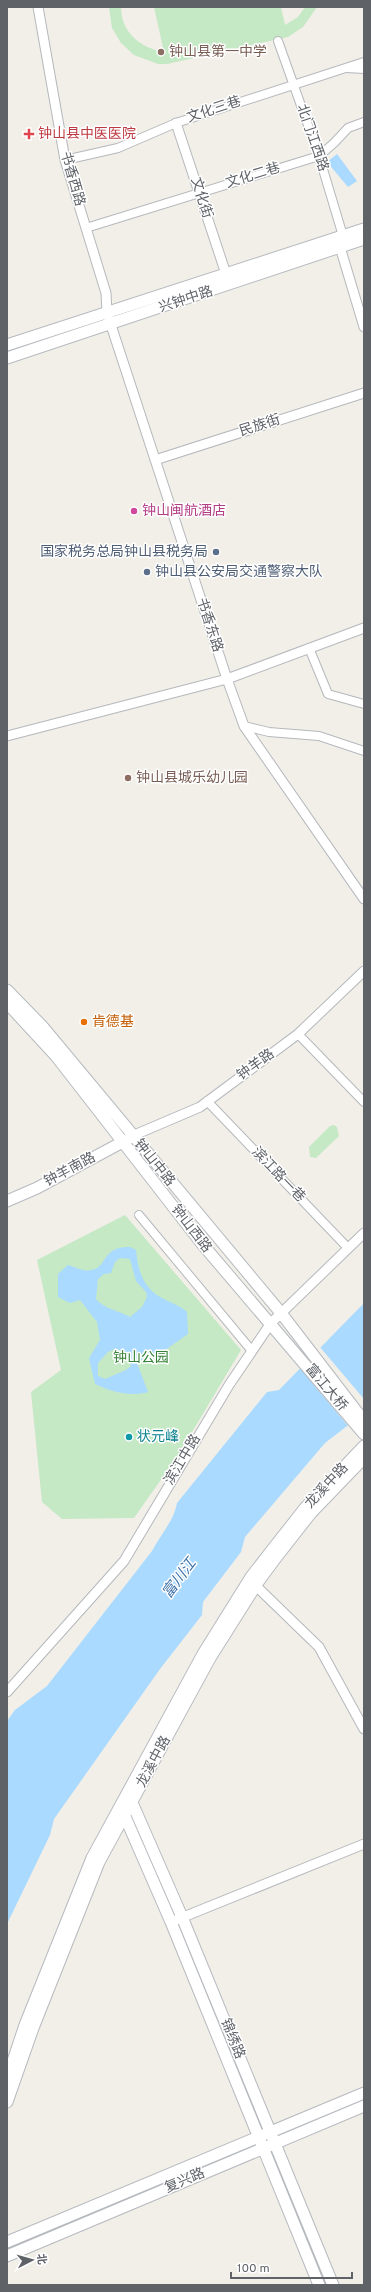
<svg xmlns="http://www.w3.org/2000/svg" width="371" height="2292" font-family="Overpass,'Noto Sans SC',sans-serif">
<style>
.green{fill:#c5e8c5}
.water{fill:#aadaff;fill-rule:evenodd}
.pier{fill:#f1efe8}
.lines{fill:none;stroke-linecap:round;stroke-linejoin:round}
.minor-casing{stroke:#b5b8bc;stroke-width:10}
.tertiary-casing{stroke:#b5b8bc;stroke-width:11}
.secondary-casing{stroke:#b6babf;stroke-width:13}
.minor{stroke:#fff;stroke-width:8}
.tertiary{stroke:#fff;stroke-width:9}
.secondary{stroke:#fff;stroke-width:11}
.education-dot{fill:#8d6e63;stroke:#fff;stroke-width:1.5}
.health-dot{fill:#e0444e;stroke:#fff;stroke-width:1.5}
.hotel-dot{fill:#d1479c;stroke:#fff;stroke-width:1.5}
.service-dot{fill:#5c6f8a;stroke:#fff;stroke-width:1.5}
.food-dot{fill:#e8710a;stroke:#fff;stroke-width:1.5}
.culture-dot{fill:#0f9aa8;stroke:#fff;stroke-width:1.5}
.labels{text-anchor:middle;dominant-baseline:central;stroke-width:3;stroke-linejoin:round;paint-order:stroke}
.education-label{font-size:14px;fill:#785e54;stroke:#fff;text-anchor:start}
.street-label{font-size:14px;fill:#5f6368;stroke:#fff}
.health-label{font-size:14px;fill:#be3a42;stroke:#fff;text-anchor:start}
.hotel-label{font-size:14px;fill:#b23c85;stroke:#fff;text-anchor:start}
.service-label{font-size:14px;fill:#4e5e75;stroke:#fff;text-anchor:end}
.food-label{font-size:14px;fill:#c56008;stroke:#fff;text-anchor:start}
.park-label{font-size:14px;fill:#348238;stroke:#fff}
.culture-label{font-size:14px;fill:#0d838f;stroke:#fff;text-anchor:start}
.water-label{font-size:15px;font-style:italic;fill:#4174aa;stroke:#fff}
</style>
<rect width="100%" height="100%" fill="#f1efe8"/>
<path class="green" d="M109 7H121C121 33 141 48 164 52L154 7H281L285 25 298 17 305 7H317L303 27 288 37 167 64H158L134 55 121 43 112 28Z
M334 1125 337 1127 339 1136 316 1158 310 1157 309 1147 330 1126Z
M125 1215 241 1350 179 1454 134 1518 62 1519 42 1502 31 1392 61 1370 37 1260Z"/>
<path class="water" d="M337 154 357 181 348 187 327 162Z
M130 1247 136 1250C138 1271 143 1288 162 1298 171 1303 179 1305 187 1312L188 1334 165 1350 146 1357 137 1363 148 1392C130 1397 112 1392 95 1384L89 1358 100 1340 97 1322 80 1300 70 1303 58 1297V1274L68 1265C75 1267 84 1272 91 1270 108 1268 101 1246 130 1247ZM120 1258 130 1259 136 1281 146 1292 147 1297 142 1307 130 1317C118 1310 106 1310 96 1299L98 1279 104 1274 111 1273 115 1262ZM114 1349C125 1350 129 1355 131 1366L126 1370 105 1379 98 1376V1363L108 1352Z
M364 1303V1413L325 1443 245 1537 241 1552 203 1602 202 1615 160 1669 54 1819 50 1835 7 1924V1721L15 1710 47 1686 152 1551C160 1535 174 1521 177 1503L267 1392 279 1390Z"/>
<path class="pier" d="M319 1346 364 1399V1416L349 1427 299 1367Z"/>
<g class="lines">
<g class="minor-casing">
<path id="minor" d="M278 41 319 156 343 236
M347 68 364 69
M65 160 118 148 176 123 364 62
M86 228 319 156 334 143 348 128 364 122
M309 648 328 694 364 704
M244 726 269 732 319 736 364 751
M298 1034 364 1102
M207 1101 348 1248
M139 1215 252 1351"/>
</g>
<g class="tertiary-casing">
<path id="tertiary" d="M38 7 65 160 106 293 107 313 227 679 244 726 364 899
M176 123 226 274
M342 241 340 247 364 327
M155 460 364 393
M7 736 227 679 364 628
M132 1136 200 1107 298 1034 364 971
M253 1580 255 1585 319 1647 364 1729
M7 1692 124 1561 229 1385 271 1323 364 1233
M171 1922 364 1844"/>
</g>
<g class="secondary-casing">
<path id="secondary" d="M7 345 364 229
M7 358 364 239
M7 990 42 1026 281 1313 364 1421
M7 1003 56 1056 203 1245 364 1434
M7 1201 37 1188 130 1138
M130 1798 182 1917 333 2285
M123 1812 171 1922 319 2285
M7 2079 25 2025 92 1858 203 1654 251 1577 272 1550 305 1508 364 1446
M7 2102 33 2028 99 1862 210 1658 258 1582 278 1555 311 1513 364 1458
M7 2242 364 2093
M7 2256 364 2106"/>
</g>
<use href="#minor" class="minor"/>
<use href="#tertiary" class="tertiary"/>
<use href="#secondary" class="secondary"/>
</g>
<g class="education-dot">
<circle cx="161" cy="52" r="4"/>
<circle cx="128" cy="778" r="4"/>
</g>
<path class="health-dot" d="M27 128h4v4h4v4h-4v4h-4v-4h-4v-4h4z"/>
<circle class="hotel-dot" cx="134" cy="511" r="4"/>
<g class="service-dot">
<circle cx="216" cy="552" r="4"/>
<circle cx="147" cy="572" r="4"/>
</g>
<circle class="food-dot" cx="84" cy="1022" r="4"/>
<circle class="culture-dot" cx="129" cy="1437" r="4"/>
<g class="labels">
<g class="education-label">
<text x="169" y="52">钟山县第一中学</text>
<text x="136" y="778">钟山县城乐幼儿园</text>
</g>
<g class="street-label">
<text transform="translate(214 110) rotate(-18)">文化三巷</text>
<text transform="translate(312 138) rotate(71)">北门江西路</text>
<text transform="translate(253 176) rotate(-17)">文化二巷</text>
<text transform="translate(72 179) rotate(74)">书香西路</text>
<text transform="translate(201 198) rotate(72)">文化街</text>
<text transform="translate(186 300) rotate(-18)">兴钟中路</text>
<text transform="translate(260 426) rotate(-18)">民族街</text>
<text transform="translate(209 625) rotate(72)">书香东路</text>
<text transform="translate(256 1065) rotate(-36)">钟羊路</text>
<text transform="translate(154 1163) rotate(51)">钟山中路</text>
<text transform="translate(70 1170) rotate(-28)">钟羊南路</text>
<text transform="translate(278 1175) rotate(46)">滨江路一巷</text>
<text transform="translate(191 1229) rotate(52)">钟山西路</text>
<text transform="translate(326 1388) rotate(50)">富江大桥</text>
<text transform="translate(183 1460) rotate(-59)">滨江中路</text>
<text transform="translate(327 1486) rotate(-47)">龙溪中路</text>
<text transform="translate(154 1762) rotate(-62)">龙溪中路</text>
<text transform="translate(232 2039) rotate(68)">锦绣路</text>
<text transform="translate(185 2181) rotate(-23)">复兴路</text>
</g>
<g class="health-label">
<text x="38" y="134">钟山县中医医院</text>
</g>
<g class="hotel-label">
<text x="142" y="511">钟山闽航酒店</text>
</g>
<g class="service-label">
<text x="208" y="552">国家税务总局钟山县税务局</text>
<text x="155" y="572" text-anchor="start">钟山县公安局交通警察大队</text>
</g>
<g class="food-label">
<text x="92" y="1022">肯德基</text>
</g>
<g class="park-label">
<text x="141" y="1358">钟山公园</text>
</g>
<g class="culture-label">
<text x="137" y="1437">状元峰</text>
</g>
<g class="water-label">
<text transform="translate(180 1579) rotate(-53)">富川江</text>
</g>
</g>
<rect width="371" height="2292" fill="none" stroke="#5f6368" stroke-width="16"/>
<g transform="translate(32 2260) rotate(84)" stroke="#ffffff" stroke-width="3" paint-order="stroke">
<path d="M0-3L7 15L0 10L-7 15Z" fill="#5f6368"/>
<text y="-6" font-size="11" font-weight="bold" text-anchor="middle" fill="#5f6368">北</text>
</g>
<path d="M231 2272v6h121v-6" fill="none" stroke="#5f6368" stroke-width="2"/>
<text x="237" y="2272" font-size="12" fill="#5f6368" stroke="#ffffff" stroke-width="3" paint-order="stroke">100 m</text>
</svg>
